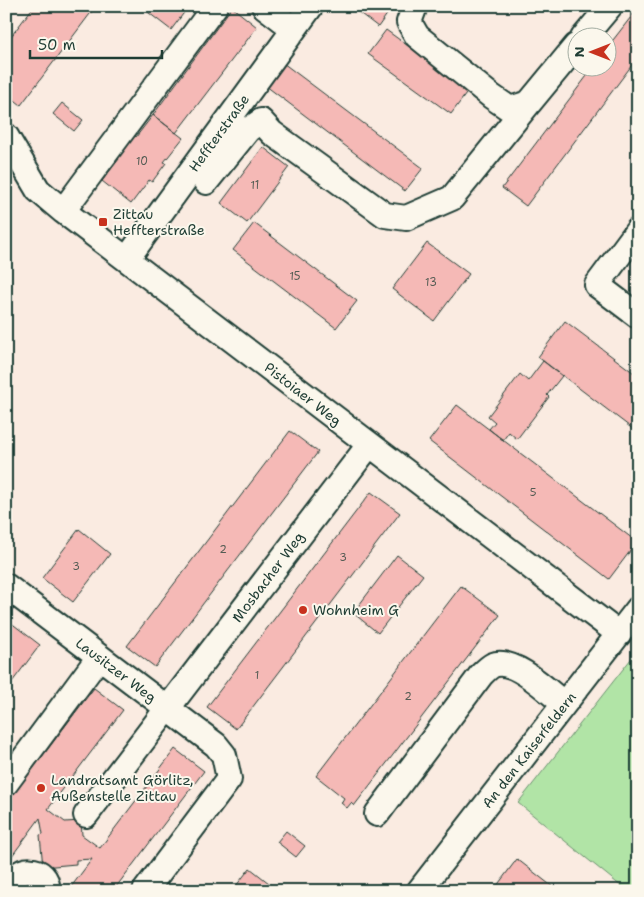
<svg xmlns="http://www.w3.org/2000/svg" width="644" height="897" font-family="'Shantell Sans',sans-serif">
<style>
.green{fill:#b1e4a6;stroke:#68906d}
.building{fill:#f5b9b6;stroke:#1f3d34}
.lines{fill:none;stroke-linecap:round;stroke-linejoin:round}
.minor-casing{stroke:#1f3d34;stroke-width:28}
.minor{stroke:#fbf7ec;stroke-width:24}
.poi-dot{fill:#c8321e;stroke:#fbf7ec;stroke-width:2}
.labels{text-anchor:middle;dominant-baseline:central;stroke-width:4;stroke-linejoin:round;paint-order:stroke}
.number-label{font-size:11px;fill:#545c54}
.street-label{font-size:14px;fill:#1f3d34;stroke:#fbf7ec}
.poi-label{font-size:14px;fill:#1f3d34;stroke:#fbf7ec;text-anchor:start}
</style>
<rect width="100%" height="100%" fill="#faebe1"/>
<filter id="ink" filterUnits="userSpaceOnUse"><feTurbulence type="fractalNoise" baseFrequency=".02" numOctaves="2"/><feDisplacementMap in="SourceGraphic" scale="10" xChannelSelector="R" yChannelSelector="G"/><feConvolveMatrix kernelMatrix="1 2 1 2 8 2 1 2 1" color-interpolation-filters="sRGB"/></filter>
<g filter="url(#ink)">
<path class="green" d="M638 650V891H627L518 803Z"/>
<path class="building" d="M34 6H96L21 105 6 93V43Z
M140 6H189L171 30Z
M355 6H393L378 27 353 8Z
M232 7 257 27 176 133 153 115Z
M638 8V57L526 206 502 188 593 68H606V49Z
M386 30 469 90 451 114 368 54Z
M283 63 423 168 405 191 266 86Z
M62 103 83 120 74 131 53 114Z
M153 115 183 138 164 162 166 163 152 182 149 180 131 204 102 181 119 159 117 157 134 135 136 137Z
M263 147 289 167 247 223 221 203Z
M254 223 357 301 336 328 233 250Z
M427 243 469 274 434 321 392 289Z
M565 321 638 376V433L538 357Z
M543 361 562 376 547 395 549 397 517 439 509 432 503 440 489 429 495 422 488 416 520 374 528 381Z
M457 405 637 542 609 579 429 441Z
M290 431 318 452 155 667 127 646Z
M371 492 400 513 236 729 207 707Z
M79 529 110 554 73 602 42 578Z
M397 555 423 575 378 633 353 613Z
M461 586 500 615 354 806 351 803 347 808 341 803 344 798 316 776Z
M10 622 40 645 6 690V627Z
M94 688 123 710 48 809 65 822 81 821 82 835 100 848 175 749 204 771 113 891H68L92 859 76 860V864L43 867 40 835 43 834 40 818 6 864V804Z
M286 831 305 846 296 857 277 842Z
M517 859 558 891H493Z
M250 868 279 891H232Z"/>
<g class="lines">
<g class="minor-casing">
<path id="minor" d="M264 6 294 29
M415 6 409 22 417 36 491 96 510 109 529 103 576 46
M583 38 610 6
M6 136 38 190 63 211 619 634
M206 182 248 130 261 121 272 133 385 215 406 218 452 198 529 103
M63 211 215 6
M638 230 597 285 638 316
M127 259 311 6
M6 586 216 745 224 755 229 779 145 891
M6 783 99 657
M377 814 481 675C484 672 489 667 493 665 514 657 549 692 564 704
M86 815 369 445
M13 891C10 863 50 864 47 891
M419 891 638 609"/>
</g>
<use href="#minor" class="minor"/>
</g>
</g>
<g class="poi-dot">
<rect x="98" y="217" width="10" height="10" rx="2.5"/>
<circle cx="303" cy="610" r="5"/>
<circle cx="41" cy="788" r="5"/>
</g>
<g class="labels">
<g class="number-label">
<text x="142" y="161">10</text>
<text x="255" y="185">11</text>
<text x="295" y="276">15</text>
<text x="431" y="282">13</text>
<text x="533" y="492">5</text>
<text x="223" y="549">2</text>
<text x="343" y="557">3</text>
<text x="76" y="566">3</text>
<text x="257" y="675">1</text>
<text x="408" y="696">2</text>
</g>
<g class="street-label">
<text transform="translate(219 133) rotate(-54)">Heffterstraße</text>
<text transform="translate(303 394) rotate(38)">Pistoiaer Weg</text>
<text transform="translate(268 577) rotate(-53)">Mosbacher Weg</text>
<text transform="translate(116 670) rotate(37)">Lausitzer Weg</text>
<text transform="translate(529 750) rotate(-52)">An den Kaiserfeldern</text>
</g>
<g class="poi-label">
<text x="113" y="214">Zittau<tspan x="113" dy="16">Heffterstraße</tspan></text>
<text x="313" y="610">Wohnheim G</text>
<text x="51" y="780">Landratsamt Görlitz,<tspan x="51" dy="16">Außenstelle Zittau</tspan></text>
</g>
</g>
<rect width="644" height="897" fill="none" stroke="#fbf7ec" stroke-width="25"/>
<rect x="12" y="12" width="619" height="872" fill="none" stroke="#1f3d34" stroke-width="2" filter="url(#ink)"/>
<g transform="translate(592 52) rotate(270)"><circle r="24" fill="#fbf7ec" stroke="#a3ada2"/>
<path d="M0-4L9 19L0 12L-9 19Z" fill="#c8321e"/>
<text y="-8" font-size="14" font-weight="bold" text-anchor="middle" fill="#1f3d34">N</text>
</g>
<path d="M30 50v8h132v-8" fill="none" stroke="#1f3d34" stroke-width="2.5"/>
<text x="38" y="50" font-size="15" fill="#1f3d34" stroke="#fbf7ec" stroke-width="4" paint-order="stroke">50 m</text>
</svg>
